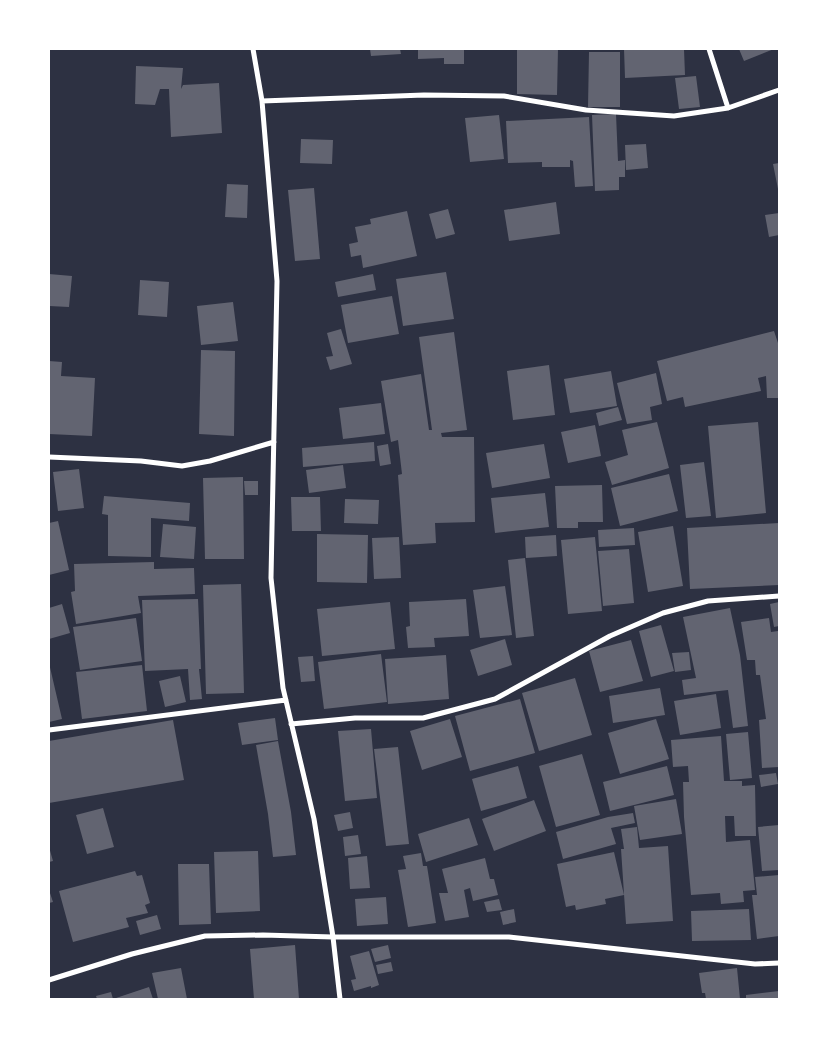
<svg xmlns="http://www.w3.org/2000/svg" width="828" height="1048" font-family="'PT Sans',sans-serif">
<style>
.building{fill:#626471}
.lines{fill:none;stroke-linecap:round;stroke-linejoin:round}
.minor{stroke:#fff;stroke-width:5}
</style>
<rect width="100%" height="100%" fill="#2d3142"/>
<path class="building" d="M370 49H400L401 54 371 56Z
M418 49H464V64H444V58L418 59Z
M517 49H558L557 95 517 94Z
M624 49H684L685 75 625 78Z
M739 49H774L744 61Z
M589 52H620V107H588Z
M136 66 183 68 181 89 183 85 219 83 222 133 171 137 169 89H160L155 105 135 104Z
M696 76 700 107 679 109 675 78Z
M616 114 618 161 625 160V177H619V190L595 191 592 115Z
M499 115 504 159 470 162 465 118Z
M589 117 593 186 575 187 573 161 570 160V167H542V162L508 163 506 121Z
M301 139 333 140 332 164 300 163Z
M646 144 648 168 626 170 625 145Z
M779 163V189H778L773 164Z
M227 184 248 185 247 218 225 217Z
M314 188 320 259 295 261 288 190Z
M556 202 560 234 509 241 504 210Z
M448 209 455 234 436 239 429 214Z
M407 211 417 256 363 268 361 255 351 257 349 244 358 242 355 227 371 224 370 219Z
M779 213V235L769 237 765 215Z
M446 272 454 319 403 326 396 279Z
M49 274 72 276 69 307 49 306Z
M373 274 376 290 338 297 335 282Z
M140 280 169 282 167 317 138 315Z
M392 296 399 334 348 343 341 305Z
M233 302 238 341 201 345 197 306Z
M341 329 352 364 330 370 326 357 333 356 327 333Z
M774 331 779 346V398H767L766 376 758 378 761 391 685 407 683 397 667 401 657 361Z
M454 332 467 430 441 433 442 437H474L475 522 435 523 436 543 403 545 398 475 402 474 398 440 391 442 381 381 421 374 429 430H432L419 337Z
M201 350 235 351 234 436 199 434Z
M49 361 62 362 61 376 95 378 92 436 49 434Z
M549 365 555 415 513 420 507 371Z
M611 371 617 406 570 413 564 379Z
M656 373 662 404 650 407 652 420 627 424 617 383Z
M381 403 385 434 343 439 339 408Z
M618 407 622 420 599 426 596 413Z
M657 422 669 468 612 485 605 462 628 455 622 430Z
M758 422 766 513 716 518 708 426Z
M595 425 601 456 568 463 561 432Z
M374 442 375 461 303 467 302 448Z
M388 444 391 464 380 466 377 446Z
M544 444 550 478 492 488 486 453Z
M704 462 711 516 686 518 680 465Z
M343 465 346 488 309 493 306 470Z
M79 469 84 508 58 511 53 472Z
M669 474 678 511 620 526 611 488Z
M243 477 244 559H205L203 478Z
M244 481H258V495H245Z
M602 485 603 522H578V528H557L555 486Z
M545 493 549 527 495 533 491 498Z
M104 496 190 503 189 521 151 518V557L108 556V515L102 514Z
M291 497H320L321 531H292Z
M345 499 379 500 378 524 344 523Z
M58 521 69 570 49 575V523Z
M779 523V585L690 589 687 528Z
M163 524 196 527 194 559 160 557Z
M673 526 683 586 648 592 638 532Z
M634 528 635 545 599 547 598 530Z
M317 534 368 535 367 583 317 582Z
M556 535 557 556 526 558 525 537Z
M399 537 401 578 374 579 372 538Z
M595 537 602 611 568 614 561 540Z
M629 549 634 603 603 606 598 551Z
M525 558 534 636 516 638 508 560Z
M154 562V569L194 568 195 594 138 596 141 613 76 624 71 592 75 591 74 564Z
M241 584 244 693 206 694 203 585Z
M505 586 512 635 480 638 473 590Z
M198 599 201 669H199L202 699 190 700 188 669 145 671 142 600Z
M466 599 469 636 434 638 435 647 408 648 406 627 410 626 409 602Z
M390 602 395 649 322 656 317 609Z
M779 602V626L774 627 770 604Z
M62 604 70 633 49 639V608Z
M730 608 740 655 748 726 733 728 728 690 684 695 682 680 696 678 683 617Z
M136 618 142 661 80 670 73 627Z
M769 618 771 632 778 631 779 639V767L762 768 759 720 766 719 760 675H756L755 660H747L741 622Z
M661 625 674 671 651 677 639 631Z
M505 639 512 665 478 676 470 650Z
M631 640 643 681 600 692 589 651Z
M689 652 691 670 675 672 672 653Z
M381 654 387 702 324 709 318 662Z
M446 655 449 699 388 704 385 659Z
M313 656 315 681 301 682 298 657Z
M49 663 62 719 49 722Z
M142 665 147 711 82 719 76 672Z
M180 676 186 702 165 707 159 681Z
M575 678 592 735 539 751 522 693Z
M660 688 665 715 613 723 609 696Z
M716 694 721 728 680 735 674 701Z
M520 699 535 753 470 771 455 716Z
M275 718 278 740 242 745 238 723Z
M450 719 462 757 422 770 410 731Z
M656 719 669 759 620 774 608 733Z
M173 720 184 780 49 803V741Z
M371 729 377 798 345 801 338 731Z
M748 732 752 778 730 780 726 734Z
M721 736 724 781H742V786L755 785 756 836H735L734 816H725L726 842 750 840 755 890 743 891 744 902 721 904 720 893 691 895 684 817 683 782H689L688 766 673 767 671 740Z
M278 741 291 812 296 855 273 857 268 814 256 745Z
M398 747 409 844 386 846 374 749Z
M582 754 600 815 556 827 539 766Z
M518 766 527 798 481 811 472 779Z
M667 766 674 795 610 811 603 782Z
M776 773 778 784 761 787 759 775Z
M676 799 682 834 640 840 634 806Z
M534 800 546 831 494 851 482 819Z
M103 808 114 847 87 854 76 815Z
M350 812 353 828 338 831 334 815Z
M633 813 635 823 611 828 616 844 563 859 556 832 608 817Z
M469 818 478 845 426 862 418 834Z
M779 825V870L762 871 758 827Z
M637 827 639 848 668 846 673 921 626 924 621 849H624L621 829Z
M358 835 361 854 345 856 343 837Z
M49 847 53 861 49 862Z
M258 851 260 911 216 913 214 852Z
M614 852 624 895 605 899 606 904 576 910 575 905 566 907 557 864Z
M421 853 423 866H427L436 923 408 927 398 870 406 869 403 856Z
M367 856 370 888 350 889 348 858Z
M485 858 490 879H494L498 895 473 901 470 888 464 890 469 917 445 921 439 893H448L442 869Z
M178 864H209L211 924 179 925Z
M135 871 137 876 142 875 150 903 145 905 148 913 126 918 129 927 73 942 59 891Z
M779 875V936L757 939 752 895H757L755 877Z
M49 890 53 902 49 903Z
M386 897 388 924 357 926 355 899Z
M499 899 502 910 487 912 484 902Z
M514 909 516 922 503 925 500 912Z
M749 909 751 940 692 941 691 911Z
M157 915 161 929 140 935 136 921Z
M295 945 299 999H254L250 949Z
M388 945 391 958 375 962 371 949Z
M369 951 379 985 371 988V986L354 991 351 980 356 979 350 956Z
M391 962 393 971 378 974 376 965Z
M181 968 187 999H158L152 973Z
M737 968 740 999H706L705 993H702L699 973Z
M149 987 153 999H97L96 996 111 992 113 999Z
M779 991V999H746V995Z"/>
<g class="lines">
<path class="minor" d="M253 49 262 101 277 281 271 578 283 688 314 819 333 937 340 999
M709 49 728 108
M262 101 424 95 504 96 586 110 674 116 728 108 779 90
M49 457 141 461 182 466 210 461 274 442
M291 724 355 718H423L495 699 610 636 663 613 708 601 779 596
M49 730 286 700
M49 980 132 954 205 936 263 935 333 937H509L755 964 779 963"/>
</g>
<rect width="828" height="1048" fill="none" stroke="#ffffff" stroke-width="100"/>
</svg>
